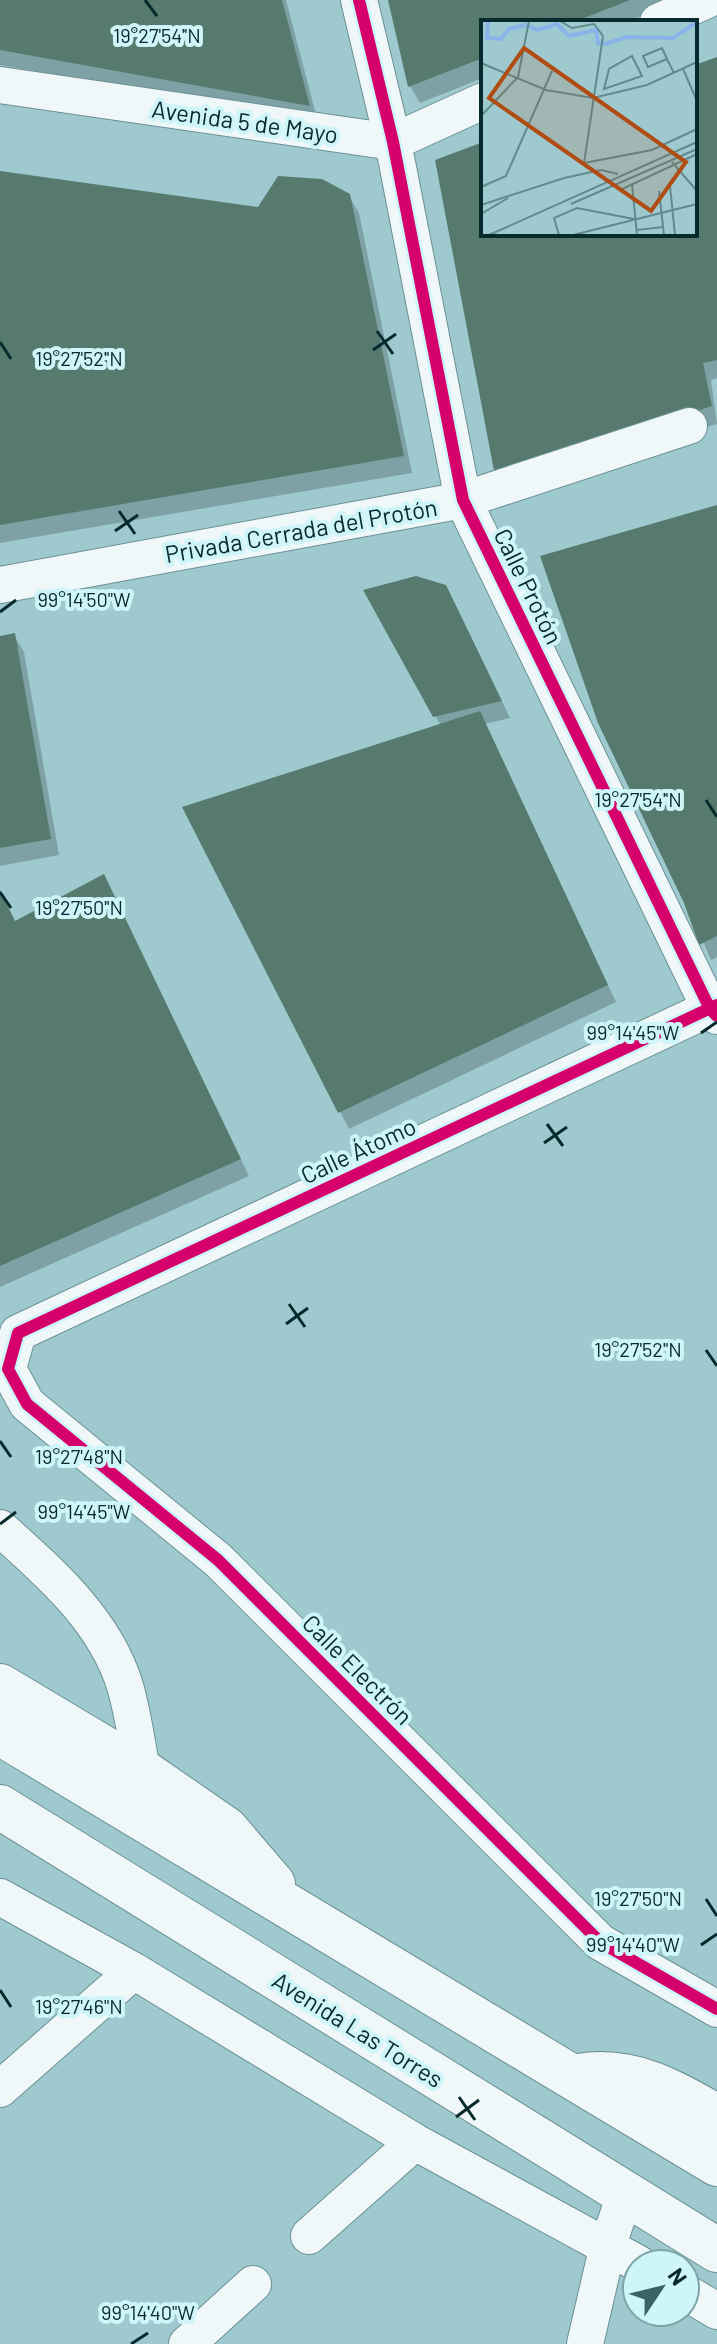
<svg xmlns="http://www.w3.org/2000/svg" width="717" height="2344" font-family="Barlow,sans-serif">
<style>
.shadow{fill:#0003}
.building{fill:#577a6e}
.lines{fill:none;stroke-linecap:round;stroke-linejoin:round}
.minor-casing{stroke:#6b9093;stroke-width:38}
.highway-casing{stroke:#6b9093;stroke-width:46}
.minor{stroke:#f0f7f8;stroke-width:36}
.highway{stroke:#f0f7f8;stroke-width:44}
.cycleway-casing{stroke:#cef5f8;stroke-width:17}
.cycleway{stroke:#d6006c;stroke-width:12}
.ticks{fill:none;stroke:#062a2d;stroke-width:3}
.labels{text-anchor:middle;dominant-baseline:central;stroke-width:8;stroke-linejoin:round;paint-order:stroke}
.street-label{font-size:24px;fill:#062a2d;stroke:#cef5f8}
.inset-river{fill:none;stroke:#8ab3ea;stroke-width:4}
.inset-road{fill:none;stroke:#618a8e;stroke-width:2}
.view{fill:#b04d14;fill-opacity:0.15;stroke:#b04d14;stroke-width:4}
.inset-edge{fill:none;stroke:#062a2d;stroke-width:4}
.ticks-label{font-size:20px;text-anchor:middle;fill:#062a2d;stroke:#cef5f8;stroke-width:8;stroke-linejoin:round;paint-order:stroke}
</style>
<rect width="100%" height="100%" fill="#9ecacf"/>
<path class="shadow" d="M0 0H286L318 122 0 65Z
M391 0H682L626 22H483V78L420 103 410 86Z
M717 60V378L711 380 717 424 507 492 437 161 483 144V234H695V68Z
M0 173 259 210 349 196 359 213 412 473 0 543Z
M717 505V957L711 960 686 902Z
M366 592 455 604 510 718 485 724 616 1002 349 1129 185 808 441 726Z
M14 635 24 652 59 855 0 866V638Z
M0 892 15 923 112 893 249 1176 0 1287Z"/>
<path class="building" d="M0 0H282L310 106 0 50Z
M388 0H630L574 22H483V58L408 87Z
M717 57V360L703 363 712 406 495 476 435 160 483 142V234H695V65Z
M0 171 258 207 278 176 322 179 350 194 404 456 0 525Z
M717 505V936L699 945 684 903 598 723 540 556Z
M416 576 446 585 502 701 433 717 363 590Z
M15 633 51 839 0 848V636Z
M480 711 608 985 338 1113 182 807Z
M104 874 241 1159 0 1266V890L15 921Z"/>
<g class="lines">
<g class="minor-casing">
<path id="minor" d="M359 0 393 142 463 500 710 1009 717 1016
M658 22 707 0
M0 85 393 142 483 101
M0 585 463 500 689 426
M717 1005 18 1333 8 1369 27 1404 218 1560 600 1942 717 2009
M0 1528C49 1572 105 1620 125 1686 133 1713 137 1743 142 1771
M0 1897 134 1971 415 2142 639 2264
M0 2089 134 1971
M309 2236 415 2142
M685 2292 717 2311
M187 2344 253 2284
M585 2344 608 2245 625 2194"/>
</g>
<g class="highway-casing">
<path id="highway" d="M0 1686 142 1771 226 1829 273 1884
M0 1733 717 2164
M0 1807 717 2250
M579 2076C631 2067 673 2091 717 2117"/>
</g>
<use href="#minor" class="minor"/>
<use href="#highway" class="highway"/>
<g class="cycleway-casing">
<path id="cycleway" d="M359 0 393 142 463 500 710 1009 717 1016
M717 1005 18 1333 8 1369 27 1404 218 1560 600 1942 717 2009"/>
</g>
<use href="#cycleway" class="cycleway"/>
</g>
<path class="ticks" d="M145 0 157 16M377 331 393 354M0 342 11 359M373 350 396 334M119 511 135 534M115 531 138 515M0 612 16 600M706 800 717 817M0 892 11 908M701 1033 717 1022M547 1124 563 1146M544 1143 567 1127M289 1304 305 1327M286 1324 308 1308M706 1350 717 1366M0 1441 11 1457M0 1524 16 1512M706 1899 717 1916M701 1945 717 1934M0 1990 11 2007M459 2097 475 2120M456 2117 479 2100M131 2344 148 2333"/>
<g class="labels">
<g class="street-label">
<text transform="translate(245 121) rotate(8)">Avenida 5 de Mayo</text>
<text transform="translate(301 530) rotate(-10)">Privada Cerrada del Protón</text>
<text transform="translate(529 586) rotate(64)">Calle Protón</text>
<text transform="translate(358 1150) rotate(-25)">Calle Átomo</text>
<text transform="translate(358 1669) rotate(45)">Calle Electrón</text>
<text transform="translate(358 2029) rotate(32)">Avenida Las Torres</text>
</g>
</g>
<g transform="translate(481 20)">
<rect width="216" height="216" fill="#9ecacf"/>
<path class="inset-river" d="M7 1 6 18 20 19 28 9 44 5 57 10 76 4 88 16 115 10 117 23 124 24 146 17 192 18 216 2"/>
<path class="inset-road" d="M79 1 91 8 113 4 122 16M122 16 103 143 171 130 216 109M151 36 161 56 123 69 128 49ZM186 39 167 47 162 36 181 28 186 39 193 53M0 43 65 70 112 78 166 65 216 42M202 49 216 81M0 96 37 57 48 1M191 142 216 171M151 164 156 215M189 166 194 215M0 167 25 156 71 51M139 170 216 134M178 171 183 215M90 184 216 129M0 185 83 158 120 150 137 154M0 194 27 178M156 210 182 207M8 215 216 122M78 215 73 198 96 188 153 199M92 215 216 184"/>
<path class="view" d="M43 28 205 142 170 191 8 78Z"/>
<rect width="216" height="216" class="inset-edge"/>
</g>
<g class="ticks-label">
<text x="157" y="43">19°27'54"N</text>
<text x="79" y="366">19°27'52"N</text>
<text x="84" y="607">99°14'50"W</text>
<text x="638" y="807">19°27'54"N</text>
<text x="79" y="915">19°27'50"N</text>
<text x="633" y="1040">99°14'45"W</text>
<text x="638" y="1357">19°27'52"N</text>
<text x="79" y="1464">19°27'48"N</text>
<text x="84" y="1519">99°14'45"W</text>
<text x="638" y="1906">19°27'50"N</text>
<text x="633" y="1952">99°14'40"W</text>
<text x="79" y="2014">19°27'46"N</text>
<text x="148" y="2320">99°14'40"W</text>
</g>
<g transform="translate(661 2288) rotate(55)"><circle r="38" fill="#cef5f8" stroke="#7ea4a7" stroke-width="2"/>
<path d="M0-6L14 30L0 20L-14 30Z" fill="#3b6266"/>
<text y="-12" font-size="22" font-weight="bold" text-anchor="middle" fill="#062a2d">N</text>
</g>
</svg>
